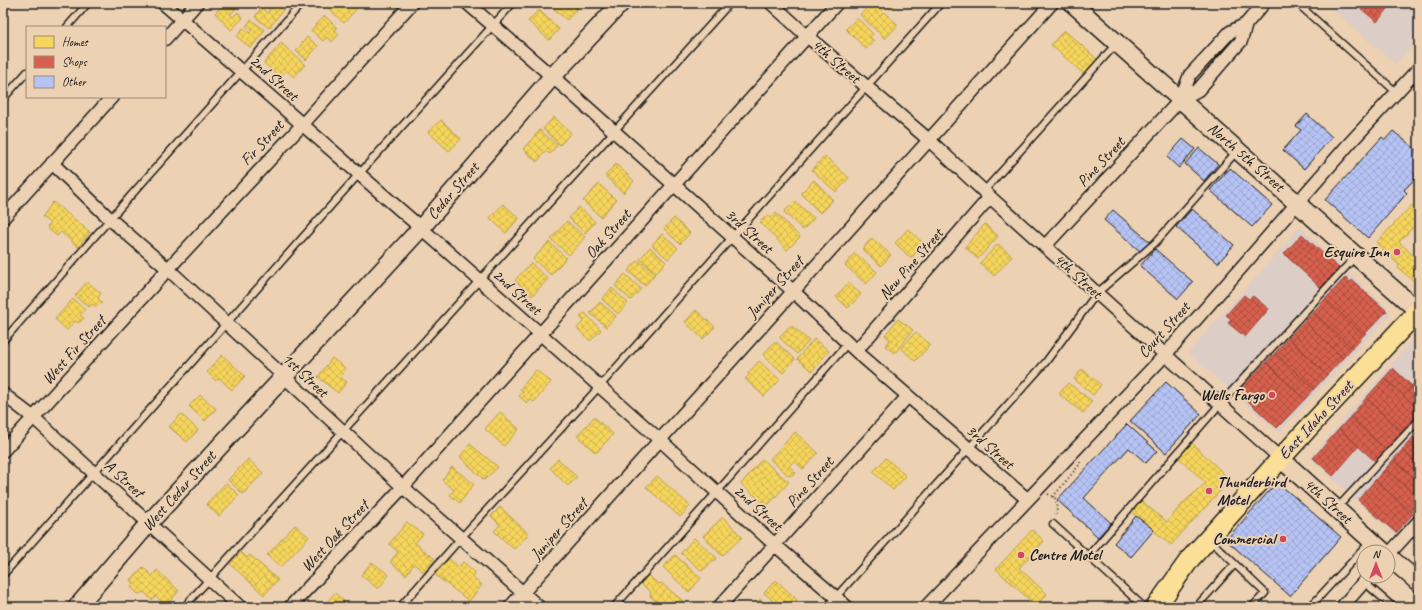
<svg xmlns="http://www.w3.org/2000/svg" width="1422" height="610" font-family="Caveat,sans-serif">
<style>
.built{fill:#dccdc6}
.homes{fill:url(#homes-cross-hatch);stroke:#b59e49}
.shops{fill:url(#shops-cross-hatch);stroke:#9e4c3e}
.building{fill:url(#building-cross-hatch);stroke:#1c1c1c}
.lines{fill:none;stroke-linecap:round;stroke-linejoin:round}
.lane-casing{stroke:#1c1c1c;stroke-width:9}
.street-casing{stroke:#1c1c1c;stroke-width:15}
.secondary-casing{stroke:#1c1c1c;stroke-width:20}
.primary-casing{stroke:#1c1c1c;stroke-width:22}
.path{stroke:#1c1c1c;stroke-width:2;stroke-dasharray:1 3;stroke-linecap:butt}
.lane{stroke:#ecd1b3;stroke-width:6}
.street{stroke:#ecd1b3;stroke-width:12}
.secondary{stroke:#ecd1b3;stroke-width:17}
.primary{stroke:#fbdf96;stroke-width:19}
.poi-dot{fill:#d1495b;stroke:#ecd1b3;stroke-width:1.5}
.labels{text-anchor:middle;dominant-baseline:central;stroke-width:4;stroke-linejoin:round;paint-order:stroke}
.street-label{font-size:16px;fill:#1c1c1c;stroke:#ecd1b3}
.poi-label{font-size:16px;font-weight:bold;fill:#1c1c1c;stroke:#ecd1b3;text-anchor:end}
</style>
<defs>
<pattern id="homes-cross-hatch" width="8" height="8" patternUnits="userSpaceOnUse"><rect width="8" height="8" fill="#f6d55c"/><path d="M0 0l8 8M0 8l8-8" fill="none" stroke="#d2b64f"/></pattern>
<pattern id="shops-cross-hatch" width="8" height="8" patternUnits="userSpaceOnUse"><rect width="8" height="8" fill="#d6604d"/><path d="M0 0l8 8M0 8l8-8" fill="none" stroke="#ad4e3f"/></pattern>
<pattern id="building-cross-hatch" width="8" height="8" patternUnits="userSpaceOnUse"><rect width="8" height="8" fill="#b6c3f4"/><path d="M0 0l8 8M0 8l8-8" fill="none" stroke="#9ca7d1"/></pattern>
</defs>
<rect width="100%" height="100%" fill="#ecd1b3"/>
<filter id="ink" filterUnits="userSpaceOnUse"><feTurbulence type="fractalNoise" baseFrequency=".025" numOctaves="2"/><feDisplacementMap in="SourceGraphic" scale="8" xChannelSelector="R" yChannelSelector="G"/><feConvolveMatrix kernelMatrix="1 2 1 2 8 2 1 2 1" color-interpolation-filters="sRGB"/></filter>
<g filter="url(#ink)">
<path class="built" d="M1326 3H1419V40L1395 64Z
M1300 227 1390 311V315L1279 433 1188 353Z
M1415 337H1419V512L1396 536 1310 458Z"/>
<path class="homes" d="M226 3H230L236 9 230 14 233 17 238 12 243 18 231 30 215 13Z
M267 3H274L283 10 269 28 255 17 261 8 268 13 270 10 265 6Z
M330 3H351L357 8 344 23 327 7Z
M560 3H572L578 8 567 20 554 9Z
M871 3H874L898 25 885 39 860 15Z
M884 3H898L891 10Z
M539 10 559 29 549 40 528 21Z
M325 16 337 28 335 30 339 34 332 42 327 37 323 41 311 30Z
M857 18 873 34 870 37 874 41 866 49 846 29Z
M251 20 265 30 251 48 237 37 243 28 250 33 252 30 246 26Z
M1064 30 1098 60 1085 75 1051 45Z
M307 37 318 46 306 60 296 51Z
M281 43 305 65 294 77 286 70 280 77 264 63Z
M554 117 571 133 560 145 543 129Z
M441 120 461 139 449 151 428 132Z
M540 130 557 145 550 154 546 151 537 162 523 149Z
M825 156 849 178 836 192 812 170Z
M616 164 634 181 623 193 605 176Z
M814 180 833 200 820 213 801 193Z
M599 184 616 200 601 217 583 201Z
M795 201 814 218 803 230 784 212Z
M53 202 90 232 78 247 61 232 57 236 47 228 50 223 42 217Z
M503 204 519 218 506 233 490 218Z
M1412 205 1419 212V221L1399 242 1419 261V276L1414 281 1398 268 1399 265 1376 243Z
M579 207 595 222 585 233 569 218Z
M776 213 800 237 787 250 760 222 767 215 771 218Z
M674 218 690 233 680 244 664 229Z
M567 221 585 237 569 255 551 239Z
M985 224 998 236 978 259 965 247Z
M908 229 924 244 911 258 895 243Z
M662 234 678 248 668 259 652 245Z
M872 238 891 255 881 266 862 249Z
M549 242 566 258 551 275 533 259Z
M998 244 1012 256 994 276 980 263Z
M650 247 666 262 656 273 640 259Z
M855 253 877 272 866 284 845 265Z
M638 260 655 274 645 286 628 271Z
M531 263 548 279 532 296 515 280Z
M625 274 641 289 631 300 615 286Z
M87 282 101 293 98 298 102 303 96 307 92 304 89 307 75 296Z
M848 283 861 294 848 308 836 297Z
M612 288 628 303 618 314 602 299Z
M73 299 85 310 80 315 84 318 79 323 75 321 67 330 55 319Z
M600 302 616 316 606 327 590 313Z
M696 310 715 327 703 339 685 322Z
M585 313 601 330 590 341 577 328 584 321 580 317Z
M898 319 913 330 895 353 885 346 890 340 885 335Z
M791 325 809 341 797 354 779 337Z
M916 332 930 345 915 361 901 348Z
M814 339 829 351 812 371 797 359Z
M775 341 795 359 783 373 763 355Z
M222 355 245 376 232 390 219 378 216 381 207 372Z
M332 358 346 369 340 377 347 382 338 393 318 377Z
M759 361 780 380 764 396 745 379 749 375 748 373Z
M1082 369 1101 385 1093 395 1074 379Z
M536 370 551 382 534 402 530 399 527 403 519 396 523 392 520 389Z
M1068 383 1092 401 1083 413 1059 394Z
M200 395 216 409 205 421 189 406Z
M500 412 519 429 504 446 485 429Z
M181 414 198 430 187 442 169 427Z
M594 417 613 434 596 453 577 436Z
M795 432 818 453 803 469 794 461 789 466 796 473 789 476 770 459Z
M1191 442 1230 480 1171 545 1129 510 1139 499 1167 522 1184 502 1206 483 1178 457Z
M470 444 498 467 484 480 460 457Z
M886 458 906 476 893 490 873 472Z
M248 459 263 473 243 494 228 480Z
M558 459 577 477 568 486 550 468Z
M762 459 789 482 767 506 741 484Z
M452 467 474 484 460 503 450 495 454 490 442 480Z
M657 476 690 506 680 517 646 487Z
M226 483 239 495 219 516 206 504Z
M500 507 529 534 514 549 494 531 500 525 491 516Z
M723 517 742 537 722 556 703 536Z
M407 522 423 534 415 543 435 559 424 572 414 564 406 575 390 562 398 552 389 544Z
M295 525 309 537 281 567 267 555Z
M1032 530 1044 541 1019 568 1047 594 1036 606 996 569Z
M694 538 717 558 702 571 681 553Z
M241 552 247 558 250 555 278 580 264 595 230 564Z
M675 555 701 578 689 592 663 567Z
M448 558 459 567 463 562 475 572 473 578 482 585 469 601 434 574Z
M372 562 389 575 378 589 361 575Z
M143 567 152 576 157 570 179 591 166 606 156 596 152 600 144 592 138 594 131 587 134 584 131 580Z
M646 574 659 584 661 583 683 601 678 607H662L650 596 651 592 640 583Z
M776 580 797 600 791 607H780L764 593Z
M335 593 350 607H330L326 603Z
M760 599 769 607H752Z"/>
<path class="shops" d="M1364 3H1393L1377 22 1360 8Z
M1302 234 1341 270 1322 289 1284 254Z
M1346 277 1350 282 1352 280 1387 311 1364 335 1325 299Z
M1244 295 1249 299 1253 296 1269 309 1245 337 1228 323 1231 319 1226 315Z
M1325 299 1364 335 1352 348 1313 312Z
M1313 312 1352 348 1343 358 1304 321Z
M1304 321 1343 358 1327 375 1288 338Z
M1288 338 1327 375 1314 389 1275 353Z
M1275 353 1314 389 1305 399 1266 362Z
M1266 362 1305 399 1277 428 1238 392Z
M1393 368 1412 386 1403 395 1384 378Z
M1384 378 1419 410V417L1404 433 1366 398Z
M1419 378V410L1403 395Z
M1366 398 1404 433 1387 451 1350 417Z
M1350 417 1387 451 1377 463 1339 429Z
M1339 429 1359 446 1333 476 1313 458Z
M1413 437 1419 442V453L1408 443Z
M1408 443 1419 453V464L1402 450Z
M1402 450 1419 464V482L1393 460Z
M1393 460 1419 482V498L1385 469Z
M1385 469 1419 498V503L1412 512 1375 480Z
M1375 480 1413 514 1396 533 1358 500Z"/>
<path class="building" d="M1307 114 1332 137 1304 169 1283 150 1301 130 1296 126Z
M1393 131 1419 152V170L1415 174 1416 178 1404 190 1407 193 1368 238 1325 200 1382 137 1385 140Z
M1183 139 1195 149 1179 168 1167 157Z
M1199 148 1218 164 1204 181 1185 164Z
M1230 168 1272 205 1252 227 1210 190Z
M1192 209 1234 245 1218 263 1176 227Z
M1113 210 1150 242 1141 252 1104 220Z
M1155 249 1193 282 1178 299 1140 266Z
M1166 382 1201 414 1166 453 1130 421Z
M1127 424 1157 451 1146 463 1129 448 1084 498 1111 523 1098 537 1057 500Z
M1277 482 1341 537 1290 596 1226 540Z
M1136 516 1154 530 1131 557 1114 543Z"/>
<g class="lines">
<g class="lane-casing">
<path id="lane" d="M1297 3 1396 92
M67 27 88 3
M3 99 27 72
M984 191 1116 44
M3 341 110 219 302 3
M1337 508 1419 420
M1053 524 1144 607
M1209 539 1265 593 1252 607
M1088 556 1220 404 1355 257
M3 575 359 174 513 3
M1364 582 1393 607
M184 607 730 3
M400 607 461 538 599 387 941 3
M614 607 717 492 848 343
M827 607 1045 363 1097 293 1155 243 1237 151
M1196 607 1235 564
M1310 607 1370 542"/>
</g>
<g class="street-casing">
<path id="street" d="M163 3 421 228 660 440 775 545 847 607
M467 3 570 92 793 291 856 351 1027 499
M771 3 807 36 929 140 990 197 1280 458
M165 39 197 3
M1180 100 1190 75 1230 32 1246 24
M52 163 110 219 168 269 403 487 539 607
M3 218 112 97
M1045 246 1180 100 1198 90 1233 50 1241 41 1246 24 1264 3
M856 351 990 197
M3 394 34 418 240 607
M3 451 168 269 302 125 412 3
M1388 555 1419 521
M290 607 403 487 837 3
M510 607 1052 3
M719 607 908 396
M926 607 1165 355 1348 145 1419 68
M1342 607 1369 576"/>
</g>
<g class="secondary-casing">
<path id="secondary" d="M1072 3 1418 311
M1280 458 1384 552
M1388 556 1419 583
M77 607 149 523 421 228 552 77 621 3"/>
</g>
<g class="primary-casing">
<path id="primary" d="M1156 607 1190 559 1311 425 1419 310"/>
</g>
<path class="path" d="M1048 494 1056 499 1057 509 1055 517
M1053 497 1080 464V462"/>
<use href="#lane" class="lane"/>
<use href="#street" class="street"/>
<use href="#secondary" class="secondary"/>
<use href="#primary" class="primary"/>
</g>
</g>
<g class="poi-dot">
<circle cx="1397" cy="252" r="4"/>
<circle cx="1272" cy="395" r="4"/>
<circle cx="1209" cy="491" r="4"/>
<circle cx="1283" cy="539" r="4"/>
<circle cx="1021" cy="555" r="4"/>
</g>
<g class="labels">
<g class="street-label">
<text transform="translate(836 61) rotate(41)">4th Street</text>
<text transform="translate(274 78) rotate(42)">2nd Street</text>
<text transform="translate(262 143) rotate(-47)">Fir Street</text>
<text transform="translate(1246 157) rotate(41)">North 5th Street</text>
<text transform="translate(1101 162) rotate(-47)">Pine Street</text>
<text transform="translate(453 191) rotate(-49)">Cedar Street</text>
<text transform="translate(749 231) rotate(42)">3rd Street</text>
<text transform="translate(608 234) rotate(-48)">Oak Street</text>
<text transform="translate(911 264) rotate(-49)">New Pine Street</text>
<text transform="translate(1078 276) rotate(42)">4th Street</text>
<text transform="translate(775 287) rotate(-48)">Juniper Street</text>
<text transform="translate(517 292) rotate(42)">2nd Street</text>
<text transform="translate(1164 330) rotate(-48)">Court Street</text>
<text transform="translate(74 350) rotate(-48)">West Fir Street</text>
<text transform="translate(305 375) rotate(43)">1st Street</text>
<text transform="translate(1316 420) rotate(-47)">East Idaho Street</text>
<text transform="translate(990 447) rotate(41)">3rd Street</text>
<text transform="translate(124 479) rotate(42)">A Street</text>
<text transform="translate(810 482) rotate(-48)">Pine Street</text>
<text transform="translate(179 491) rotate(-48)">West Cedar Street</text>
<text transform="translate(1328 501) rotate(42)">4th Street</text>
<text transform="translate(758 508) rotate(42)">2nd Street</text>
<text transform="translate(559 529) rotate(-48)">Juniper Street</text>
<text transform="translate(335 536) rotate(-47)">West Oak Street</text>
</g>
<g class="poi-label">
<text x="1389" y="252">Esquire Inn</text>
<text x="1264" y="395">Wells Fargo</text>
<text x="1217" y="482" text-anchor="start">Thunderbird<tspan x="1217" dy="18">Motel</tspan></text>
<text x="1275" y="539">Commercial</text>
<text x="1029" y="555" text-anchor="start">Centre Motel</text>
</g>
</g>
<rect width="1422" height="610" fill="none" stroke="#ecd1b3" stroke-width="16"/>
<rect x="8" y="8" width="1406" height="594" fill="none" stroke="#1c1c1c" stroke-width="1.5" filter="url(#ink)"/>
<rect x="26" y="26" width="140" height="72" fill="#ecd1b3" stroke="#998977"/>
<rect x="34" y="36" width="20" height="12" fill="#f6d55c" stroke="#998977"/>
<text x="62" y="46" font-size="12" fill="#1c1c1c">Homes</text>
<rect x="34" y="56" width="20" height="12" fill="#d6604d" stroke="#998977"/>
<text x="62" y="66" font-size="12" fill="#1c1c1c">Shops</text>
<rect x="34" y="76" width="20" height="12" fill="#b6c3f4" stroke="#998977"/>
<text x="62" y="86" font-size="12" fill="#1c1c1c">Other</text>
<g transform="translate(1376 564)"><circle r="19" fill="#ecd1b3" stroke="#998977"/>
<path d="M0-3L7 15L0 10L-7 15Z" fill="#d1495b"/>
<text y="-6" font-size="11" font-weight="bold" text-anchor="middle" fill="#1c1c1c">N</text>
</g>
</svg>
